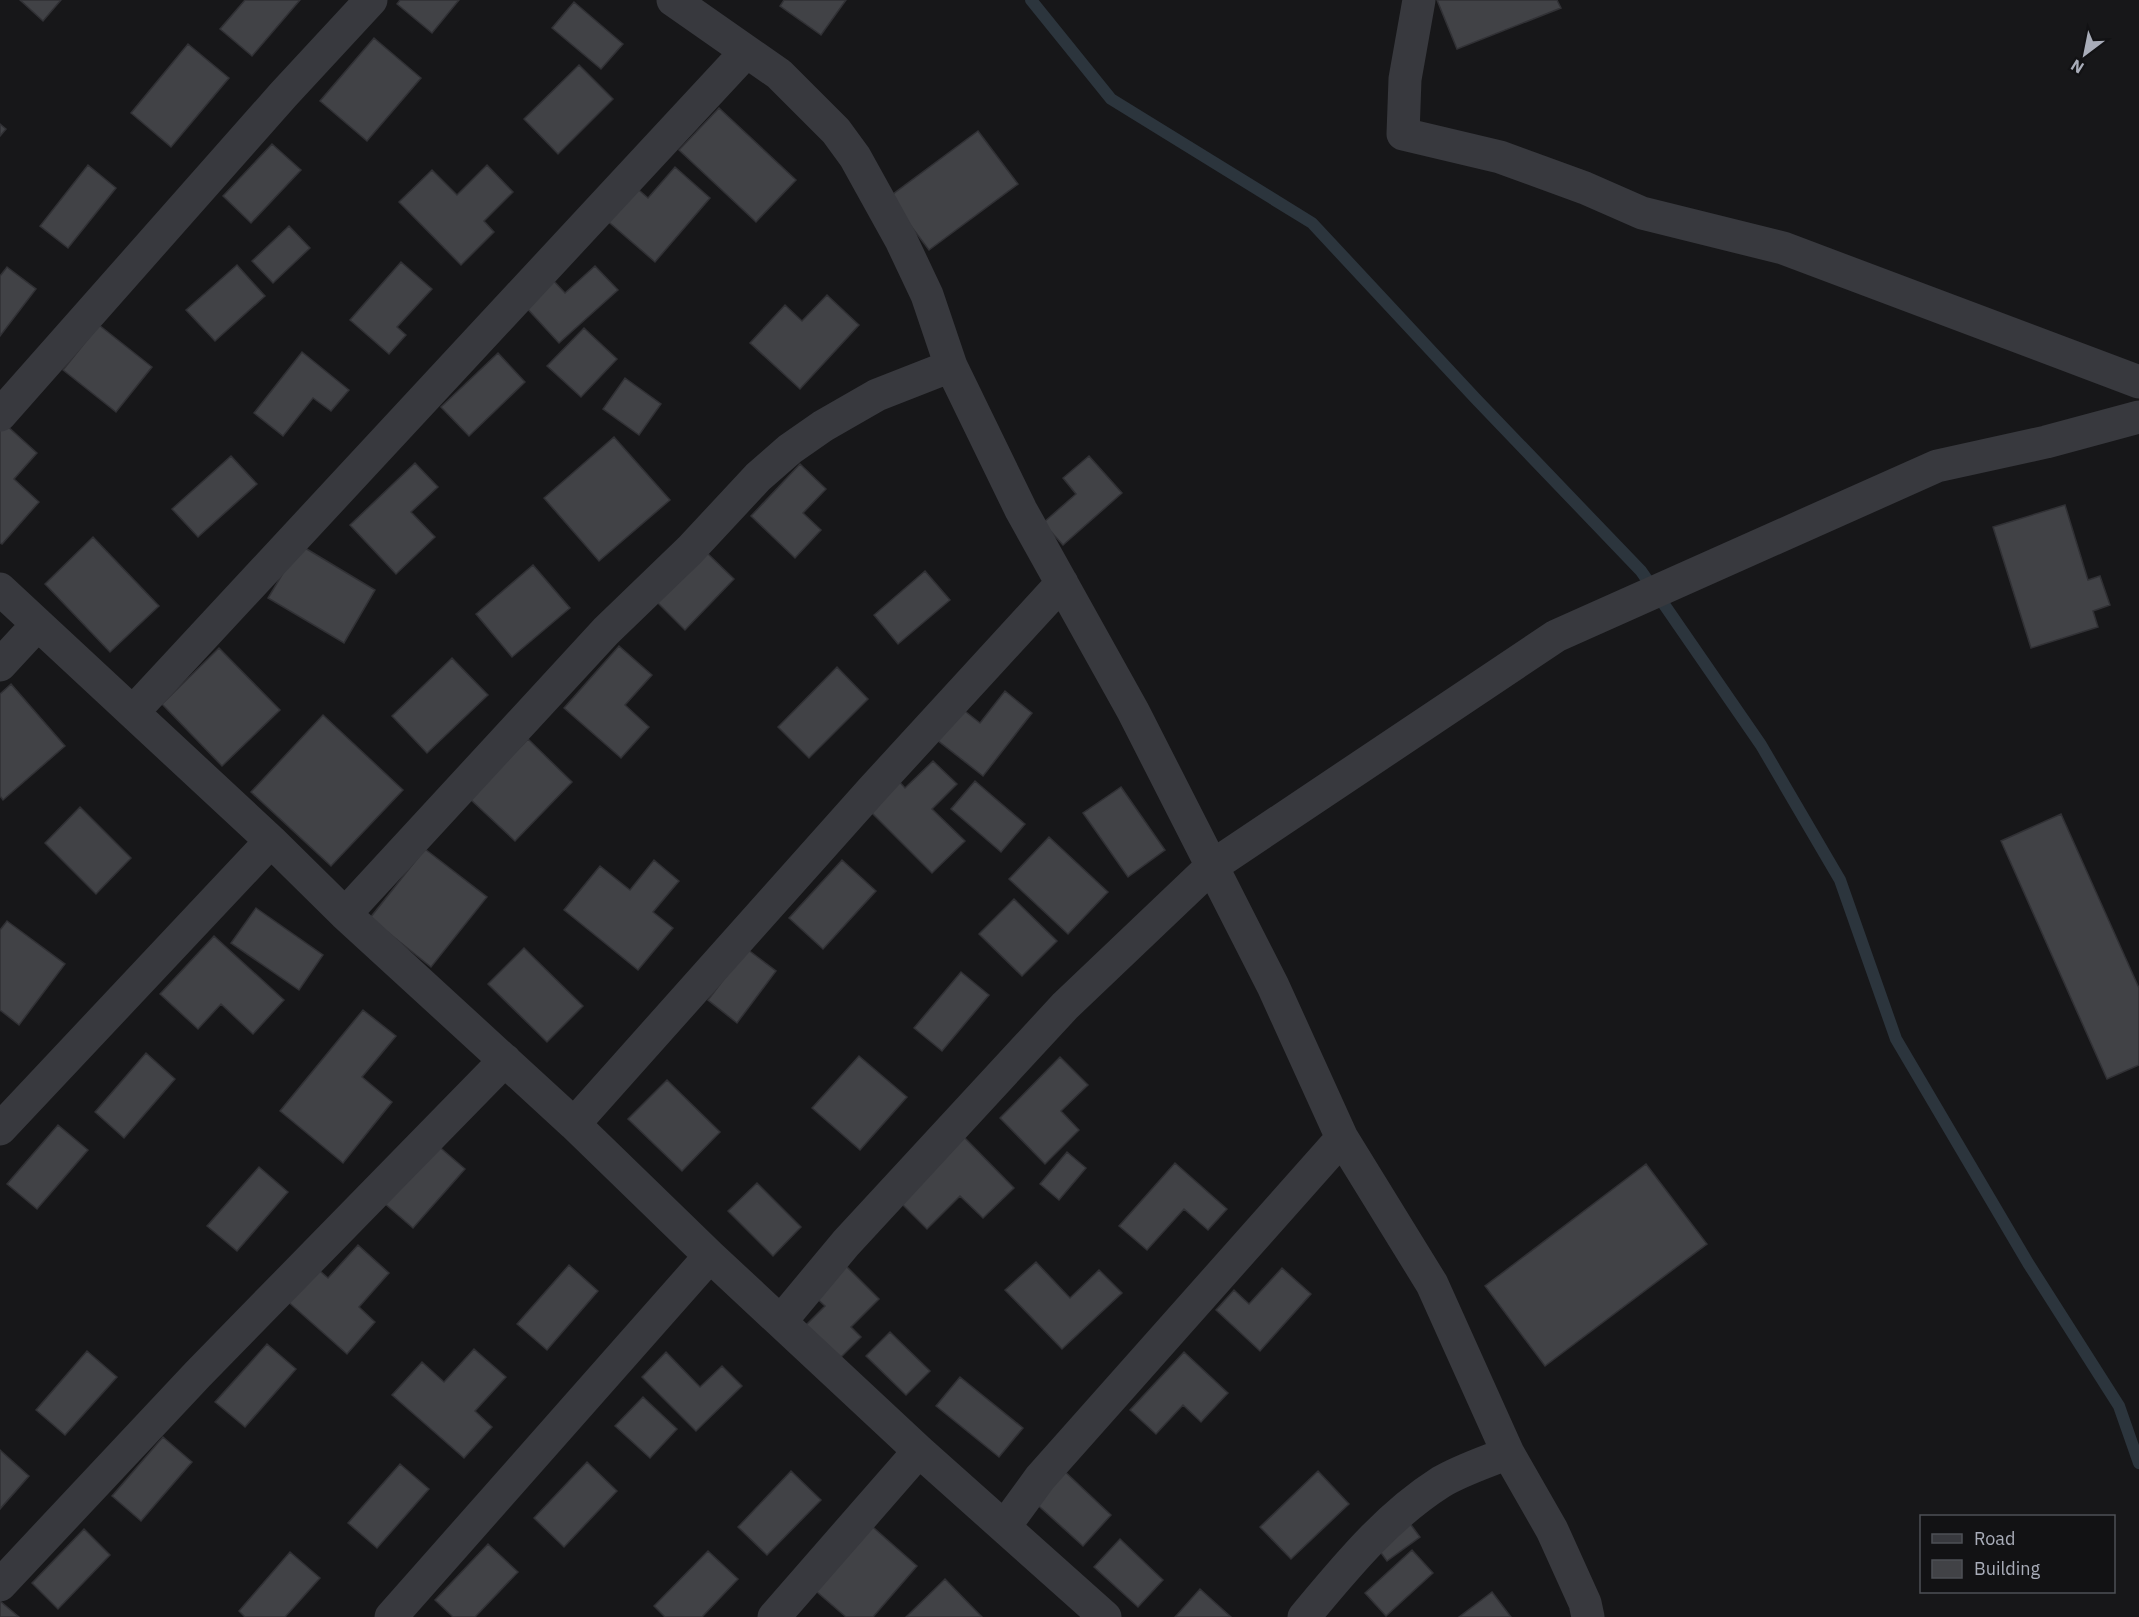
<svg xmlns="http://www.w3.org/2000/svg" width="2139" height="1617" font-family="'IBM Plex Sans',sans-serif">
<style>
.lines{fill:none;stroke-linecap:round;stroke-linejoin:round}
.stream{stroke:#2c353d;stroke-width:12}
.building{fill:#414246;stroke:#313135;stroke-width:1.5}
.minor{stroke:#38393e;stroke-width:33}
</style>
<rect width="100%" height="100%" fill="#171719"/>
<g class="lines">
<path class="stream" d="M1031 0 1111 99 1312 223 1476 399 1641 571 1761 745 1840 880 1896 1039 2028 1263 2119 1406 2139 1463"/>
</g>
<path class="building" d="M20 0H61L43 21Z
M245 0H300L252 56 220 29Z
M400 0H459L432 33 397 4Z
M784 0H846L821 35 780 6Z
M1437 0H1557L1561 8 1457 49Z
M574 2 623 44 601 69 552 28Z
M374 38 421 78 367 141 320 101Z
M188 44 229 78 171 147 131 113Z
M579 65 613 99 558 154 524 119Z
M719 108 796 180 756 222 679 150Z
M0 124 6 129 0 136Z
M978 131 1018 184 929 250 889 197Z
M272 144 301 170 251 223 223 196Z
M88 165 116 188 68 248 40 226Z
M487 165 513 192 484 221 494 232 461 265 399 202 432 170 457 195Z
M675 167 710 198 655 262 589 205 618 172 648 198Z
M289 226 310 248 273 283 252 261Z
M401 262 432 289 397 327 406 335 389 354 350 320Z
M538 264 565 293 595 266 618 290 559 343 510 290Z
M237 265 265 296 215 341 186 310Z
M7 267 36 289 0 336V276Z
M827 295 859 325 800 389 750 343 785 305 802 321Z
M99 325 152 367 116 412 63 370Z
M584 328 617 359 581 397 547 366Z
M302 352 349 390 331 411 313 398 283 436 254 413Z
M498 353 525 382 469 436 441 407Z
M625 378 661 404 639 435 603 409Z
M5 424 37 453 14 479 39 502 2 544 0 543V430Z
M614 437 670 500 599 561 544 498Z
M231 456 257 484 198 537 172 509Z
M1089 456 1122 493 1063 545 1043 523 1076 494 1063 478Z
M415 463 438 487 411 512 435 537 396 574 350 525Z
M800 464 826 489 803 513 821 530 795 558 751 516Z
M2065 505 2088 580 2100 576 2110 605 2093 611 2098 627 2031 648 1993 527Z
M93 537 159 606 110 652 45 584Z
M300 545 375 590 344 643 268 598Z
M704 550 734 579 685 630 656 601Z
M533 565 570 608 512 657 476 614Z
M925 571 950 600 898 644 874 615Z
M619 646 652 675 625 705 649 727 621 758 564 708Z
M219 648 280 710 222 766 162 704Z
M452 658 488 695 427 753 392 716Z
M837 667 868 699 809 758 778 727Z
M11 684 65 746 3 800 0 796V694Z
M1005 691 1032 713 983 776 923 729 947 697 980 723Z
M323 715 403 790 331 866 251 792Z
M528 739 572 782 515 841 470 799Z
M933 761 957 784 932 809 965 841 932 873 866 807 896 778 905 788Z
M975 781 1025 824 1001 852 951 809Z
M1121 787 1165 850 1128 877 1083 813Z
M80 807 131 858 96 894 45 843Z
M2061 814 2139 988V1065L2107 1079 2001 841Z
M1049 837 1108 892 1068 934 1009 879Z
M425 849 487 897 431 967 370 918Z
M654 860 679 881 653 912 673 928 638 970 564 910 600 866 630 890Z
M842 860 876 891 823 949 789 918Z
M1014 899 1057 941 1022 976 979 934Z
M256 908 323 955 299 990 231 943Z
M7 921 65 964 19 1025 0 1010V930Z
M214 936 284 1000 253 1034 221 1004 198 1029 160 994Z
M524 948 583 1006 547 1042 488 984Z
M747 949 776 971 737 1023 708 1000Z
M961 972 989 995 942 1051 914 1028Z
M363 1010 396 1036 362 1077 392 1102 343 1163 280 1111Z
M146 1053 175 1079 124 1138 95 1112Z
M859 1056 907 1097 860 1150 812 1108Z
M1060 1057 1088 1085 1061 1111 1079 1130 1045 1164 1000 1118Z
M667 1080 720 1132 682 1171 628 1119Z
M58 1125 88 1150 37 1209 7 1184Z
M962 1135 1014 1188 983 1218 960 1196 927 1229 897 1199Z
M436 1144 465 1169 413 1228 384 1203Z
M1067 1152 1086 1168 1059 1200 1040 1184Z
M1175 1163 1227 1209 1208 1230 1184 1209 1147 1250 1119 1226Z
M1646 1164 1707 1244 1545 1366 1485 1286Z
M259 1167 288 1192 237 1251 207 1226Z
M757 1183 801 1227 773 1256 728 1211Z
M358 1245 389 1273 359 1307 375 1322 347 1354 276 1291 305 1258 328 1278Z
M1036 1262 1070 1298 1099 1270 1122 1293 1062 1349 1005 1290Z
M844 1264 879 1299 851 1327 861 1337 834 1364 800 1331 825 1306 813 1295Z
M569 1265 598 1291 547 1350 517 1324Z
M1282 1268 1311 1294 1260 1351 1216 1310 1234 1290 1249 1304Z
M890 1332 930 1371 906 1395 866 1356Z
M267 1344 296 1369 245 1427 215 1402Z
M474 1349 506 1377 475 1411 492 1427 464 1458 392 1395 422 1362 444 1382Z
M87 1351 117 1377 65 1435 36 1410Z
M666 1352 700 1387 722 1366 742 1386 696 1431 642 1377Z
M1184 1352 1228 1393 1201 1422 1183 1405 1156 1434 1130 1410Z
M960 1377 1023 1428 999 1457 936 1406Z
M643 1397 677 1429 650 1458 615 1426Z
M163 1437 192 1462 141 1521 112 1496Z
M0 1450 29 1476 0 1509Z
M587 1462 617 1491 564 1547 534 1518Z
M400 1464 429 1489 377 1548 348 1523Z
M1060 1467 1111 1515 1083 1546 1031 1499Z
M791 1471 821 1500 767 1555 738 1527Z
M1318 1471 1349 1504 1291 1559 1260 1527Z
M1403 1514 1420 1537 1387 1561 1370 1538Z
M866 1521 917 1566 873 1617H846L810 1586Z
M84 1529 110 1555 58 1609 32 1583Z
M1120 1539 1163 1580 1138 1607 1094 1567Z
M488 1544 518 1572 475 1617H453L435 1600Z
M1412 1550 1433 1573 1386 1616 1365 1593Z
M708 1551 738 1579 702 1617H665L654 1606Z
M290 1552 320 1578 285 1617H245L239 1611Z
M945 1579 982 1617H906Z
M1200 1589 1231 1617H1175Z
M1492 1592 1511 1617H1459Z
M0 1601 19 1617H0Z"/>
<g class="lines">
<path class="minor" d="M673 0 779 74 836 131 855 157 901 240 927 295 951 366 1021 510 1133 711 1273 986 1342 1138 1432 1284 1508 1453 1552 1530 1585 1603 1588 1617
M1419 0 1405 79 1403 134 1500 157 1585 188 1642 213 1783 248 2139 382
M0 415 283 95 371 0
M0 589 271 841 345 914 574 1124 710 1256 919 1451 1105 1617
M0 665 37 625
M133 712 746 52
M345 914 606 631 690 550 758 477 790 449 823 426 877 395 951 366
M574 1124 872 790 1062 583
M0 1129 271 841
M781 1321 846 1243 1065 1006 1211 867 1556 636 1937 466 2046 442 2139 417
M1005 1526 1040 1478 1342 1138
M0 1585 198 1374 505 1060
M391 1617 710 1256
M774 1617 919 1451
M1304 1617C1345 1568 1386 1517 1441 1482 1461 1470 1486 1462 1508 1453"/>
</g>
<rect x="1920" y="1515" width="195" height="78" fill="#121214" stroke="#4e5056" stroke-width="1.5"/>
<rect x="1932" y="1534" width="30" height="9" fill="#38393e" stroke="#4e5056" stroke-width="1.5"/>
<text x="1974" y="1545" font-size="18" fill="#a9adb9">Road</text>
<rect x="1932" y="1560" width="30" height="18" fill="#414246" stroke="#4e5056" stroke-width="1.5"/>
<text x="1974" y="1575" font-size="18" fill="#a9adb9">Building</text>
<g transform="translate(2085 54) rotate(212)" stroke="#121214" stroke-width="4.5" paint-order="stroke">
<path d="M0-4.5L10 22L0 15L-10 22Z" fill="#a9adb9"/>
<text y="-9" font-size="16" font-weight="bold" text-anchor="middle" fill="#a9adb9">N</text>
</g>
</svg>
